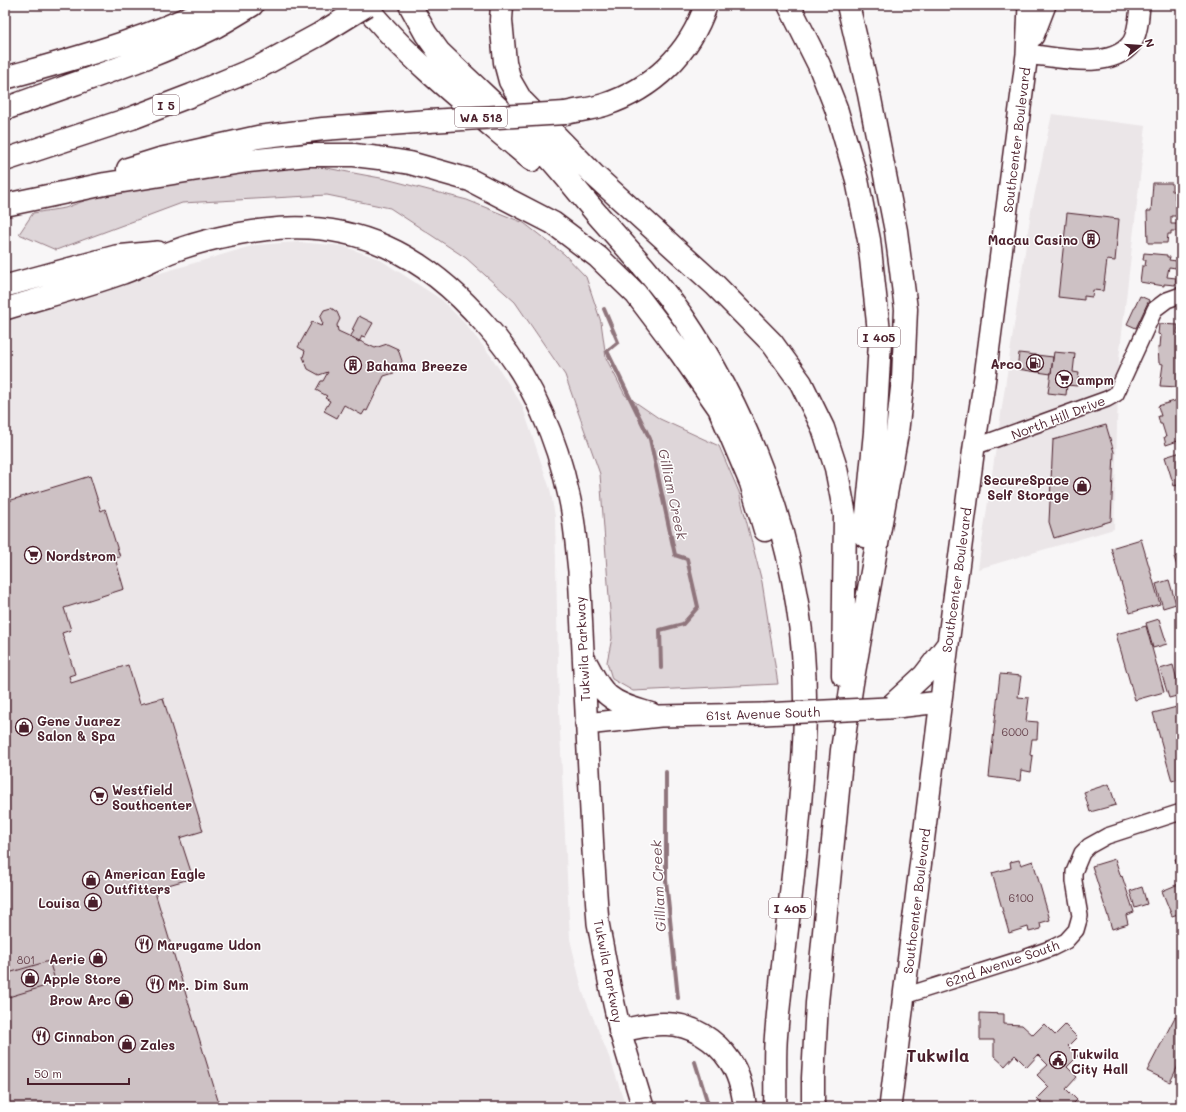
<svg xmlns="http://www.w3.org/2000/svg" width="1186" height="1112" font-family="Mali,sans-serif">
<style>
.built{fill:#ebe6e8}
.green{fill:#ded6d9;stroke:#947a82}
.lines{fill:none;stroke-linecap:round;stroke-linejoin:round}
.stream{stroke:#8f747b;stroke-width:4}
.building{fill:#cdc1c4;stroke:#4a1f2b}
.minor-casing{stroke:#4a1f2b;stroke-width:18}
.tertiary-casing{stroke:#4a1f2b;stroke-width:22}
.secondary-casing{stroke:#4a1f2b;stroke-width:24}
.motorway-casing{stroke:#4a1f2b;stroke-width:25}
.minor{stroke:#fff;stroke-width:15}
.tertiary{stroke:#fff;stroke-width:19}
.secondary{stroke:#fff;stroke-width:21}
.motorway{stroke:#fff;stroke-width:22}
.secondary-bridge-casing{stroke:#4a1f2b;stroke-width:24;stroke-linecap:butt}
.motorway-bridge-casing{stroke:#4a1f2b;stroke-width:25;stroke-linecap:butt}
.secondary-bridge{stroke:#fff;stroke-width:21}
.motorway-bridge{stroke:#fff;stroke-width:22}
.labels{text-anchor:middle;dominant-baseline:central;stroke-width:3;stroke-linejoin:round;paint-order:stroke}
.number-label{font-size:11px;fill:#6b4851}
.shield{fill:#fff;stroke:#80626b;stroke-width:1}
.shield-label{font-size:12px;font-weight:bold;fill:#4a1f2b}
.street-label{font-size:13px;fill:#4a1f2b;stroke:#fff}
.poi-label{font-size:13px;font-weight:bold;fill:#4a1f2b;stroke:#fff;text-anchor:start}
.water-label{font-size:14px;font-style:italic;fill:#72515a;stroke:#fff}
.district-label{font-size:17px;font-weight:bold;fill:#4a1f2b;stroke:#fff}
</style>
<rect width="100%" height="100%" fill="#f8f6f7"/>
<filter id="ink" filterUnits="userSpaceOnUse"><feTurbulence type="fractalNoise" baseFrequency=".025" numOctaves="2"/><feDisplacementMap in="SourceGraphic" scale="8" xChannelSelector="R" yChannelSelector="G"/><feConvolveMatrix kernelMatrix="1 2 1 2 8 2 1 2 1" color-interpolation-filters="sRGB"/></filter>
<g filter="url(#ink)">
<path class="built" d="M1052 114 1146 126 1119 359 1114 529 978 569 1031 211Z
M298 242 343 246 379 259 442 300 466 325 491 356 522 405 550 489 555 516 559 710 570 939 583 993 612 1064 626 1107H5V319L255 245Z"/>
<path class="green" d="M310 165 386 179 467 200 524 223 564 254 586 277 601 322 606 358 625 395 660 419 719 446 739 492 762 582 778 684 633 691 612 679 607 662 612 638 600 474 565 375 515 302 466 258 390 208 327 195 182 203 56 250 19 234 33 213 65 208 100 195 209 173Z"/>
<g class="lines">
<path class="stream" d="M604 309 618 342 607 351 650 439 675 555 687 559 698 607 683 624 660 630 661 668
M666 772V880L678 998
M695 1062 709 1107"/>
</g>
<path class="building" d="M1153 183H1172V191H1175V199H1178V216H1171V224H1178V231H1171V234H1168L1167 243H1148L1147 211H1151Z
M1067 213 1119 219 1115 261 1107 260 1103 291 1093 290 1092 297 1084 296V300L1058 297Z
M1144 253 1167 255V257H1170L1169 260 1177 261 1176 268 1169 267 1167 277 1176 278 1175 285 1164 284V286L1140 282 1142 266H1145L1146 260H1143Z
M1140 296 1149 300 1136 328 1127 324Z
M331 308 337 312 340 319 337 325 338 331 375 348 387 344 398 349 402 361 397 372 384 376 367 411 365 410 362 415 344 405 337 418 324 411 330 401 325 398 327 396 316 390 321 381H323L328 372 319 375 308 369 303 357 305 351 298 347 312 322 321 326 323 324 320 317 324 310Z
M359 316 373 323 365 337 362 336 359 342 350 337 354 331 352 330Z
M1159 324 1178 325 1177 333 1180 334 1181 338 1180 352 1181 353V377H1180L1179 387 1160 386 1163 364 1159 363 1158 347H1160L1161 335 1158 334Z
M1054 352 1075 354 1073 372 1079 373 1077 386 1067 385 1066 395 1048 393Z
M1019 353 1053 357 1051 374 1017 369Z
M1181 399V415L1179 416 1181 422V440L1166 445 1164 437H1166L1162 424H1160L1158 416H1161L1158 406Z
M1106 425 1114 452 1111 521 1054 538 1049 522 1053 440Z
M1181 452V497L1177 485 1174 486 1165 457Z
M90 476 101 511 105 509 120 557 115 558 124 589 64 608 71 630 62 633 75 674 69 676 71 683 128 665 140 704 163 698 203 831 180 838 193 878 154 889 220 1107H5V502Z
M1141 539 1160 604 1130 613 1111 548Z
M1181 555V579L1174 557Z
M1169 580 1176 604 1163 608 1156 584Z
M1159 619 1167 644 1153 648 1146 623Z
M1146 626 1164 692 1135 700 1116 634Z
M1173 665 1181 695 1169 698 1160 669Z
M1000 674 1021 676 1018 697 1029 698 1026 721 1038 722 1037 739H1032L1030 755 1033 756 1031 772 1021 770 1020 781 989 777Z
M1181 706V778L1172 781 1153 713Z
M1109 784 1116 805 1090 812 1084 792Z
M1181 857V870L1179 871 1175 859Z
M1115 859 1121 877 1122 876 1134 912 1126 915 1128 924 1112 929 1092 866Z
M1019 860 1021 865 1033 861 1050 920 1040 923 1041 929 1029 932 1028 927 1009 933 992 873 1011 868 1010 862Z
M1181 883V913L1172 916 1162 891Z
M1142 887 1147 904 1135 908 1130 891Z
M49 961 56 983 5 998V974Z
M980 1013 1004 1014V1024L1022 1025 1033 1035 1044 1024 1055 1035 1065 1025 1077 1037 1068 1046 1078 1056 1067 1067 1077 1077 1066 1089 1077 1100 1070 1107H1045L1037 1099 1049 1087 1037 1075 1048 1065 1038 1055 1027 1067 1015 1055 1005 1066 994 1056V1040H980Z
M1175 1017 1181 1020V1060L1170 1082 1147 1071Z"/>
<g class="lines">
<g class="minor-casing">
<path id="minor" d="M974 447 1107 399 1116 394 1155 309 1167 300 1181 295
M904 996 1027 957 1052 948 1066 941 1076 930 1080 916 1074 881V872L1082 853 1089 846 1107 836 1181 812"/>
</g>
<g class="tertiary-casing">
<path id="tertiary" d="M1027 54C1056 57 1110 71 1131 44 1138 35 1139 16 1140 5"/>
</g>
<g class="secondary-casing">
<path id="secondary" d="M1033 36 1045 5
M5 286 116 256 158 252
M5 309C44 297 84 287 123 273 141 267 157 257 174 251 200 241 236 233 263 230 355 218 425 255 484 323 508 350 528 380 542 413 554 439 563 468 569 496 575 521 576 546 579 571L593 851 598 923 610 986 620 1031 643 1107
M585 660C592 672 598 688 609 696 621 706 637 709 652 714
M888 708 924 675 947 645
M888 708 940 702
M586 724 660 716 763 714
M890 1107 948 644 974 447 984 384 1027 54 1029 5"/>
</g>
<g class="motorway-casing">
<path id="motorway" d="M365 5C384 30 407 52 430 73 463 103 498 131 532 160
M410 5 426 34 439 52C473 85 509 117 542 150 561 170 578 192 596 213 626 247 657 280 683 317 761 432 807 573 805 712 803 821 785 928 776 1036 774 1059 776 1084 775 1107
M502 5 501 20 505 62 510 81 521 100 594 175 715 285 772 343 801 383 823 428 836 468 845 515 843 675
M789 5 819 65 836 108 857 180 869 240 880 341 875 432 865 536
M5 78C76 58 149 39 215 5
M5 109C73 83 148 61 213 28 226 21 239 13 252 5
M565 113C578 110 592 109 604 105 653 89 690 53 706 5
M5 160 132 118 192 95 261 66 320 34
M128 169 160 159 258 137 323 129 429 121
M5 205 105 184 161 175 248 161 308 155H354L379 158 410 163 470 180 553 223 598 257 636 294 680 352 719 408 751 483 765 530
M620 1031C635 1028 650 1023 666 1024 691 1024 716 1040 730 1061 739 1074 743 1091 745 1107
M813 1107V1078L817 1003 842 750 852 683 897 433 903 379 906 309 896 231 869 94 848 5"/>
</g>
<use href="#minor" class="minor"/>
<use href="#tertiary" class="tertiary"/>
<use href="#secondary" class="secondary"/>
<use href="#motorway" class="motorway"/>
<g class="secondary-bridge-casing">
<path id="secondary-bridge" d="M763 714 888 708"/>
</g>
<g class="motorway-bridge-casing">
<path id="motorway-bridge" d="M320 34 367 5
M429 121 565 113"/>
</g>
<use href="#secondary-bridge" class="secondary-bridge"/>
<use href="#motorway-bridge" class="motorway-bridge"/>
</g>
</g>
<defs>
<g id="building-ring" transform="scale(0.9)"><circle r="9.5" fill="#fff" stroke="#4a1f2b" stroke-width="1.5"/><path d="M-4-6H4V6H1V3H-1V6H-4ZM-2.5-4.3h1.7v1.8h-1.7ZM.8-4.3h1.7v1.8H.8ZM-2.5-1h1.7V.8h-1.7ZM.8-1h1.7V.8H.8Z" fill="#4a1f2b"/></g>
<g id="fuel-ring" transform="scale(0.9)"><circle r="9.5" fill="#fff" stroke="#4a1f2b" stroke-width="1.5"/><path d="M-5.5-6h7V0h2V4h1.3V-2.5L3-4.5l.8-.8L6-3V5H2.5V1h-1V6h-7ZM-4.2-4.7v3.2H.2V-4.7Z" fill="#4a1f2b"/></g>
<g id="supermarket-ring" transform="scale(0.9)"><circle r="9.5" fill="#fff" stroke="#4a1f2b" stroke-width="1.5"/><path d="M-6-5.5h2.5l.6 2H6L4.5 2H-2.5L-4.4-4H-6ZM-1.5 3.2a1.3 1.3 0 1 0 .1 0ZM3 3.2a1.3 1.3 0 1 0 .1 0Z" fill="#4a1f2b"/></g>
<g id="shop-ring" transform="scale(0.9)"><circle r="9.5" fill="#fff" stroke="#4a1f2b" stroke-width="1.5"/><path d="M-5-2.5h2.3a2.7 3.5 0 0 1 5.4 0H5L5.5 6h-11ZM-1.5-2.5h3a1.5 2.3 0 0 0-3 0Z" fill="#4a1f2b"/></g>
<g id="restaurant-ring" transform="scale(0.9)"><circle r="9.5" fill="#fff" stroke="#4a1f2b" stroke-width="1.5"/><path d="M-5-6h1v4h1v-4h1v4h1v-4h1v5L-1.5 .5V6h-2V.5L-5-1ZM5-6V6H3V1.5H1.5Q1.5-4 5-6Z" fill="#4a1f2b"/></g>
<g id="civic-ring" transform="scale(0.9)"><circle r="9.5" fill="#fff" stroke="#4a1f2b" stroke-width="1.5"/><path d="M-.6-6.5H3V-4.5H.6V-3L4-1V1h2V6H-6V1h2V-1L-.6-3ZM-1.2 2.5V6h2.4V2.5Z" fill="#4a1f2b"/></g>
</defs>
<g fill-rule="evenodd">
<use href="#building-ring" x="1091" y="239"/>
<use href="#fuel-ring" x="1035" y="363"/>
<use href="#building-ring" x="353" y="365"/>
<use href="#supermarket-ring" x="1064" y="379"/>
<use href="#shop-ring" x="1082" y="486"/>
<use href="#supermarket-ring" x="33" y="555"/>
<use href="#shop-ring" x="24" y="727"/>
<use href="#supermarket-ring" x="99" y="796"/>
<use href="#shop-ring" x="91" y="880"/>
<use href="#shop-ring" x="93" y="902"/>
<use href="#restaurant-ring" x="144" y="944"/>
<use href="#shop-ring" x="98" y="958"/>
<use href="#shop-ring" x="30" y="978"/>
<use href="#restaurant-ring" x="155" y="984"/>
<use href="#shop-ring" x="124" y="999"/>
<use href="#restaurant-ring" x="41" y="1036"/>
<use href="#shop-ring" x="127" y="1044"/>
<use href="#civic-ring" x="1058" y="1060"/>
</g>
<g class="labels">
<g class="number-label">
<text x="1015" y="731">6000</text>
<text x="1021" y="897">6100</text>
<text x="26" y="959">801</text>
</g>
<g class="shield">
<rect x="153" y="95" width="26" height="20" rx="3"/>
<rect x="455" y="107" width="52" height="20" rx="3"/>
<rect x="858" y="327" width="42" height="20" rx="3"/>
<rect x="769" y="898" width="42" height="20" rx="3"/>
</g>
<g class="shield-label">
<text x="166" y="105">I 5</text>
<text x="481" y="117">WA 518</text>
<text x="879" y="337">I 405</text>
<text x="790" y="908">I 405</text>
</g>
<g class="street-label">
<text transform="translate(1016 140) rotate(-83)">Southcenter Boulevard</text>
<text transform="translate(1058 417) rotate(-21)">North Hill Drive</text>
<text transform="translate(956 580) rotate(-82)">Southcenter Boulevard</text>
<text transform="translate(582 649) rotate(-93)">Tukwila Parkway</text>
<text transform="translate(763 713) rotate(-2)">61st Avenue South</text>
<text transform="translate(916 901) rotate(-83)">Southcenter Boulevard</text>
<text transform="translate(1002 963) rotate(-19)">62nd Avenue South</text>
<text transform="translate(609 971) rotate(79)">Tukwila Parkway</text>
</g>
<g class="poi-label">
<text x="1078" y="239" text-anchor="end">Macau Casino</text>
<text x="1022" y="363" text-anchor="end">Arco</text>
<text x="366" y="365">Bahama Breeze</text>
<text x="1077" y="379">ampm</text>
<text x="1069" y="479" text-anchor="end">SecureSpace<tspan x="1069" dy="15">Self Storage</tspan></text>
<text x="46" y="555">Nordstrom</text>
<text x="37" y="720">Gene Juarez<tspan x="37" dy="15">Salon &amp; Spa</tspan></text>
<text x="112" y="789">Westfield<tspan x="112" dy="15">Southcenter</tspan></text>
<text x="104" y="873">American Eagle<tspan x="104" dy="15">Outfitters</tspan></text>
<text x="80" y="902" text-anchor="end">Louisa</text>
<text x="157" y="944">Marugame Udon</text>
<text x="85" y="958" text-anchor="end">Aerie</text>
<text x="43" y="978">Apple Store</text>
<text x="168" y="984">Mr. Dim Sum</text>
<text x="111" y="999" text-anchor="end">Brow Arc</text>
<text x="54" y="1036">Cinnabon</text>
<text x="140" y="1044">Zales</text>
<text x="1071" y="1053">Tukwila<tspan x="1071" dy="15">City Hall</tspan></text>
</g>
<g class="water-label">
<text transform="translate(673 494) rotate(78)">Gilliam Creek</text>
<text transform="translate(658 886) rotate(-93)">Gilliam Creek</text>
</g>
<g class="district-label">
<text x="938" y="1055">Tukwila</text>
</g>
</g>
<rect width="1186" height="1112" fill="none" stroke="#fff" stroke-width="20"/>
<rect x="10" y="10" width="1166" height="1092" fill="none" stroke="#4a1f2b" stroke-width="1.5" filter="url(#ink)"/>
<g transform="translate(1140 46) rotate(73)" stroke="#ffffff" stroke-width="3" paint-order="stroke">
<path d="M0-3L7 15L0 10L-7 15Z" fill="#4a1f2b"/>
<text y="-6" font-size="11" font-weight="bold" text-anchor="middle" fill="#4a1f2b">N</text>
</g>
<path d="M28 1078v6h101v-6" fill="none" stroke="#4a1f2b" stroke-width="2"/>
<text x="34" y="1078" font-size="12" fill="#4a1f2b" stroke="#ffffff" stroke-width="3" paint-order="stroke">50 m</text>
</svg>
